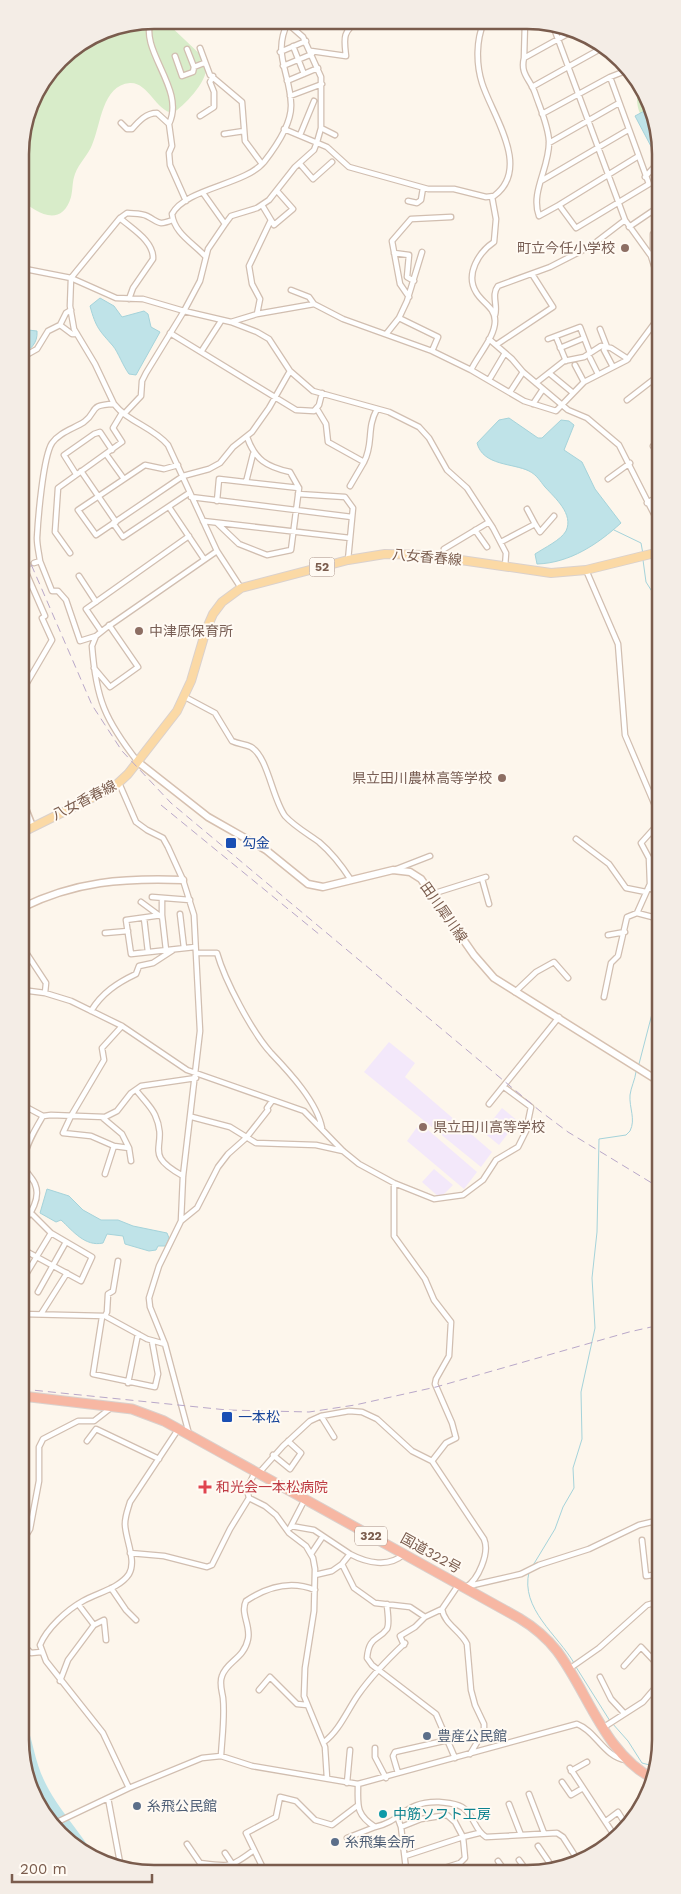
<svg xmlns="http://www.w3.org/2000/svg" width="681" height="1894" font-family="'Work Sans','Noto Sans JP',sans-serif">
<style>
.education{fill:#f3e8fa}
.green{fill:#d8ecc9}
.water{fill:#bfe3e8;stroke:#a5d3da}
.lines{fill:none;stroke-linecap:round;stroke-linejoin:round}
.stream{stroke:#a5d3da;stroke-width:1}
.river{stroke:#bfe3e8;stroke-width:9}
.street-tunnel{stroke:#dcd0c4;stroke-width:4.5;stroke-dasharray:4.5 2;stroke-linecap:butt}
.street-casing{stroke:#d1beb0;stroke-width:7}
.secondary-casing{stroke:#d6c0b0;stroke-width:9}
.primary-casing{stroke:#dad1cd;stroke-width:10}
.highway-casing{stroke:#dad1cd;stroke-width:11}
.street{stroke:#fff;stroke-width:4.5}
.secondary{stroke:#fff;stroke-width:6}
.primary{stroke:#fbd9a5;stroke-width:8}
.highway{stroke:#f7b7a3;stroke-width:9}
.rail{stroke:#b9a8c9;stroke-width:1;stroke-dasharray:8 5;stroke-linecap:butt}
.education-dot{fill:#8d6e63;stroke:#fffaf3;stroke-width:2}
.transit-dot{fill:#1a4fb4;stroke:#fffaf3;stroke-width:2}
.health-dot{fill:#e0444e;stroke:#fffaf3;stroke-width:2}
.service-dot{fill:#5c6f8a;stroke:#fffaf3;stroke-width:2}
.culture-dot{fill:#0f9aa8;stroke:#fffaf3;stroke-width:2}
.labels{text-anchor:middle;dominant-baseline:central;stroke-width:4;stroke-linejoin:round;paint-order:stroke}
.shield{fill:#fffaf3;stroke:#a28b7f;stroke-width:1}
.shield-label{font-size:12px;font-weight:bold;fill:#7a5c4d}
.education-label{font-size:14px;fill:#785e54;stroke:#fffaf3;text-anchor:end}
.street-label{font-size:14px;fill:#7a5c4d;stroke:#fffaf3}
.transit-label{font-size:14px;fill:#164399;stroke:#fffaf3;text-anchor:start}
.health-label{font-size:14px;fill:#be3a42;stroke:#fffaf3;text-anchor:start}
.service-label{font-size:14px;fill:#4e5e75;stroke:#fffaf3;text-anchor:start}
.culture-label{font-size:14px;fill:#0d838f;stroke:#fffaf3;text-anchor:start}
.rim{fill:none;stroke:#7a5c4d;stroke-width:2.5}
</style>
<rect width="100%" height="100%" fill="#fdf6ec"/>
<path class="education" d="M389 1042 415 1063 405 1077 492 1152 481 1167 364 1072Z
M502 1108 518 1121 499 1145 483 1132Z
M420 1123 477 1172 464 1189 407 1141Z
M434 1169 453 1185 440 1198 422 1182Z"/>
<path class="green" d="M153 20H164L205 59C214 76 185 105 173 113 156 111 148 82 130 83 102 85 101 125 92 145 88 155 79 163 75 174 72 182 73 189 71 197 62 228 36 214 20 198V144L34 94 65 53 103 30Z
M637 86 658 127V134C639 117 636 112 637 86Z"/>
<path class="water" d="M648 109 658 127V155L654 152 635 116Z
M100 298 114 306 122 317 144 311 148 314 151 327 160 332 136 375 129 374C123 366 118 352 113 346 99 330 96 328 90 306Z
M21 320 28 330 37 331C38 344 30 349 21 356Z
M509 418 538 438H542L561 420 569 421 574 425 564 450 582 462 595 489 621 523C598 544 570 563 537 564L535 554C544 548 561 540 566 531 574 514 555 498 545 487 540 481 537 475 529 471 513 463 483 466 477 443L499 420Z
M47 1189 69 1196 83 1210 101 1220H118L133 1226 167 1233 169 1238 166 1246H158L156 1250 149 1251 125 1244 123 1236 107 1234 103 1243C85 1247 73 1231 61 1220L56 1222 40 1213Z"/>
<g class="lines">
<path class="stream" d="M614 530 641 543 643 554
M643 560 646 582 653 593 659 595
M639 1064 660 983
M532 1567 555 1529 563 1507 574 1488 573 1468 582 1439 581 1392 595 1328 592 1278 597 1232 599 1139 626 1135 630 1131C636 1119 629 1108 630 1095 631 1087 635 1080 636 1072
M529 1572C520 1609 558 1635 574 1663
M576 1667 610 1721
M612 1723 628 1741 642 1763 657 1767"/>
<path class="river" d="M23 1728C29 1745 31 1764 39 1780 50 1805 69 1826 84 1848"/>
<path class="street-tunnel" d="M28 566 34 563"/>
<g class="street-casing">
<path id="street" d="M151 20C139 51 186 89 169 124
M552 23 625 220 651 256 659 282
M293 46 304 74
M200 48 210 75 242 102 245 141 262 164
M187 49 194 67
M311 51 346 56C344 39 342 31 359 21
M280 52 306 41
M175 56 182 76 193 72 194 67 204 63
M524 58 525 22
M283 66 312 54
M610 77 628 70
M287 81 318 68
M532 87 602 48
M290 96 322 84
M542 114 610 77 649 184 576 228 559 205 637 157
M200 116 214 107V92L210 82 213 76
M121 123 127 129H132C139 121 146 113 157 113L169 124 172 146 169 153 170 165 186 201
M321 128 335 135
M284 129 327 147 349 167 428 189H454L486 197 494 196C532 168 492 115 482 83 476 64 476 40 484 22
M224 134 244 131
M300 135 314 101
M549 143 619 103
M300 164 313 179 332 162
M645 177 658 163
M541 181 628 130
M203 193 225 224
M408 201 417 203 421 200 423 188
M262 205 274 225 293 209 278 192
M559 205 539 216C530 192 550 167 549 141 548 125 540 108 535 93 530 79 520 74 524 58L571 32
M120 218C132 229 154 241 153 259L133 288 129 299
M629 227 654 210
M394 253 409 255 407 277 414 281
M205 256C193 243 174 233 172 214 186 188 245 185 264 162 275 148 292 123 291 104 290 72 272 54 288 22
M653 258V234
M20 268 71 278 116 298 143 299 184 311 231 322 257 332 269 339 290 371 313 391 389 412 419 427 429 438 447 470 467 488 493 528 506 553 505 567
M291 290 309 297 314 304
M409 297 400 284 392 241 411 219 451 217
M257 314 260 299 252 284 249 266 271 220
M495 315C498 305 491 295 498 286L550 267 591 246 625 220
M399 318 407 301 422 252
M231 322 257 314 314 304 343 319 432 351 471 370 524 401 556 411 584 382 627 360 659 317
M60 325 72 334H77
M600 329 607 347
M170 333 296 410 314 411 319 405 322 393
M387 333 399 318 438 337 432 351
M556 337 566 361
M489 339 512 359 523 372 568 410 587 418 619 445 659 524
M548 339 580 327 590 353
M496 345 553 307 532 274
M560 348 584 338
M604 350 613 367
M201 352 221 321
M21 358 37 349 48 331 60 325 66 313 71 310
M590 358 598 374
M575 365 584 382
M471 370C478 355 495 337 495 321 495 307 482 303 476 292 465 274 479 252 494 242L496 219 492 197
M549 373 572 392
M658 378 656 374 659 369
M489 380 505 353
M536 383 564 361 584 357 601 346 611 348 628 359
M510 392 523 372
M627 400 658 376
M114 404 95 364 74 329 70 306 71 278 120 218 127 213C133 214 141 213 147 216 159 222 158 226 172 220
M533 404 543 389
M317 409 326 424 328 442 364 462C374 443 366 429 377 409
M124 414 141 396 142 381 146 373 184 311 200 281 208 249 225 224 231 216 257 208 269 200 295 167 314 150 317 142 321 128V77L303 37 287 23
M659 440 653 446 659 455
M106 454 124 479
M178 465 164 469 145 465 78 510 96 535 183 476 209 469 220 463 233 447 252 432 269 408 290 371
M81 471 116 522
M76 474 64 455 94 434 100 432 112 450
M608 479 630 463
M246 482 253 454
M350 486 364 462
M298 494 345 497 353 508 348 560
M191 497 352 517
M217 501 219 479 299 488
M647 503 659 496
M169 507 204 559
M203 521 350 538
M113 523 123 537 189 493
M217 523 239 544 267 555 291 550 299 488 290 472C267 467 255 460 247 437
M535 524 540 532 554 516
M475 530 487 547
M501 542 535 524 527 509
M444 549 489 522
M70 553 55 532 58 488 122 442 113 428 122 413
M21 561 45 616 42 618 52 640 21 693
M40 561 52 591H58L66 600 80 641 96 636
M34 563 40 561C39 553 37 546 37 538 38 519 43 457 52 443 60 432 73 429 84 422 99 411 87 405 114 404 128 422 153 427 168 445L217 551 241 588
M586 570 618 644 625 735 659 815
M79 576 96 602
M21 580 24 569
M101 631 86 609 189 536
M94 668 110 687 138 667 109 625
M185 697 215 713 232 741C238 744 245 744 251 747 268 757 272 798 285 816 294 826 308 834 319 842 332 853 342 866 351 880
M138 762C105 720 96 699 92 646L96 636 106 628 217 551
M119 783 136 822 147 830 163 838 168 847 183 880 194 915 200 1031 183 1176 181 1221
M576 839 609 864 626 888 646 892
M394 870 430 856
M654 876 659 866
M482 879 489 904
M648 888 659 891
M432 894 486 877
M152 897 190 900
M162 898V915
M141 902 160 916
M637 913 650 884 649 858 641 843 659 823
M180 914 184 948
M144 918 148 952
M105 933 128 931
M608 935 625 932
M21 945 46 983 45 993
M166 950 162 915 126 920 131 954 195 947
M196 953H217C225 981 252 1032 271 1053 290 1073 317 1102 322 1128
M22 990 45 993 71 1001 122 1026 187 1070 304 1111 343 1151 359 1164 394 1183 434 1199 463 1195 483 1180 496 1160 518 1147 526 1131 531 1107 504 1087
M515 992 536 972 554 962 568 978
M604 997 611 963 618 956 627 917 637 913 660 919
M91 1011C102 993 117 983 136 974L139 966 153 963 173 950
M122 1026 102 1048 104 1060 71 1116 63 1133 91 1136 114 1146 129 1148 131 1161
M136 1090C142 1098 151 1106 155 1115 170 1148 140 1152 183 1176
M489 1104 559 1017
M192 1117 230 1127 256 1143 316 1145 343 1151
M103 1118 122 1134 129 1148
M22 1120 28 1108 43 1116
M105 1174 114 1146
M394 1183V1236L425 1279 434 1300 451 1322 449 1356 436 1379 435 1384 452 1423 456 1438 446 1443 432 1461
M22 1223C31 1214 41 1198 35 1184 32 1176 22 1171 24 1160 25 1146 36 1128 43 1116L51 1115 105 1117 117 1111 131 1093 141 1086 196 1078
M22 1249 81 1281 92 1257 51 1233 32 1214
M22 1281 51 1233
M38 1292 66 1242
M22 1314 105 1316 147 1339 165 1344
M41 1314 67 1273
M105 1316 107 1312 108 1294 113 1291 118 1261
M102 1317 93 1374 155 1387 158 1374 152 1341
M128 1383 138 1334
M321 1416 334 1437
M189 1434 165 1344 150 1307 149 1298 159 1266 181 1221 197 1208 218 1167 228 1154 246 1138 268 1110 267 1108 272 1101
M87 1441 96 1429 159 1459
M273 1455 290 1469 301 1453 288 1441
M259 1473 283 1446 310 1421 321 1416 349 1411 362 1412 377 1419 412 1451 432 1461 484 1539C490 1553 478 1580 466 1587
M249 1498 265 1506 276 1515 289 1533 306 1546 313 1558 315 1569 314 1611 305 1668 304 1696 325 1747 327 1778
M291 1526 314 1530 350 1554 342 1564
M290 1528 305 1499
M642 1540 646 1576 660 1574
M22 1542 30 1529 39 1481V1447L43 1439 78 1421H94L112 1407
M130 1553 164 1556 207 1567 212 1565 230 1529 249 1498 247 1489 255 1472
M311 1554 323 1536
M350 1554C367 1563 389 1568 404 1554
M315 1575 332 1571 342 1564 354 1588 375 1603 410 1607 425 1617 442 1609
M459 1584 442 1609C444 1624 461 1631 467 1644L471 1690 475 1705 484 1724V1731L470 1754
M469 1586 521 1574 539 1565 589 1549 639 1525 660 1520
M111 1588 126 1610 136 1620
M387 1604C387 1611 390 1623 387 1629 378 1641 369 1636 367 1658L372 1665 436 1714 455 1758
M94 1625 104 1620 106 1640
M22 1644 31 1653 41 1652
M404 1645 400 1636 415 1627 425 1617
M624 1666 641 1647 661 1668
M569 1669 599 1648 647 1605 661 1601
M600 1677 611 1699 624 1713
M60 1681 68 1660 94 1625 78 1604
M259 1690 270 1677 297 1704 307 1705
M604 1727 643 1702 661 1681
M324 1742C339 1731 347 1711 358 1695 372 1675 388 1659 405 1643
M375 1748V1757L386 1778
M221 1756C222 1737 225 1717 223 1698 222 1691 219 1683 222 1676 227 1661 244 1659 248 1639 251 1626 240 1613 246 1601 267 1587 291 1580 315 1590
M570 1768 616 1838
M571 1771 587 1762
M398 1773 393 1756 395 1752 448 1740
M562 1782 571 1795 583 1788
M347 1783 350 1750
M358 1784C358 1805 355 1814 375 1827 403 1821 404 1801 439 1802 447 1803 455 1803 462 1807 474 1814 474 1830 486 1837L557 1833 563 1837 579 1862
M129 1788 103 1733 46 1661 40 1645C47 1628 67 1610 83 1601 97 1593 120 1588 129 1574 137 1561 125 1538 125 1524 125 1516 128 1509 130 1502L179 1428
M529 1794 544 1833
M108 1798 121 1868
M509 1804 521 1835
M397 1816 401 1827 406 1869 409 1871
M606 1821 618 1812 628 1828
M53 1824 129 1788 202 1758 221 1756 252 1766 358 1784 577 1724C596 1731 604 1757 626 1760
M401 1827 421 1819 447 1815 455 1822 463 1837 405 1856
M347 1838 375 1827
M187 1844 200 1863C230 1867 230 1868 254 1850
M538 1846 555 1871
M225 1853 233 1865
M519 1860 527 1871
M498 1861 505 1871
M254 1871 262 1866 246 1833 276 1817 280 1797 296 1801 315 1820 332 1825 357 1806
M435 1871 460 1863 465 1858 463 1837 479 1833"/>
</g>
<g class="secondary-casing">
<path id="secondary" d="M138 762 208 817 266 850 308 884 323 887 393 870 410 872 421 879 474 955 494 978 660 1082
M21 785 24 806 32 826
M21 908C76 881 123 878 183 880"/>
</g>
<g class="primary-casing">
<path id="primary" d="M21 833 114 787 128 774 177 711 191 681 206 630 213 614 222 602 241 588 348 560 385 554 426 555 551 573 586 570 659 552"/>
</g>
<g class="highway-casing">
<path id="highway" d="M22 1396 132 1409 164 1421 519 1618C534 1627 546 1637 557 1651 588 1692 605 1755 654 1779"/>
</g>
<use href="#street" class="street"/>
<use href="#secondary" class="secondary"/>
<use href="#primary" class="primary"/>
<use href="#highway" class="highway"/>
<path class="rail" d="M21 541 92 705 122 751 171 803 540 1111 568 1132 660 1188
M161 805 320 935
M22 1389 227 1410 309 1412 355 1405 436 1387 629 1332 660 1325"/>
</g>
<g class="education-dot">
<circle cx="625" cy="248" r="5"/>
<circle cx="139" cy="631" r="5"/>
<circle cx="502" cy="778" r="5"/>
<circle cx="423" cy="1127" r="5"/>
</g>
<g class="transit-dot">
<rect x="225" y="837" width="12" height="12" rx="2.5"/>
<rect x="221" y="1411" width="12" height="12" rx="2.5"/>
</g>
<path class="health-dot" d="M202.5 1479.5h5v5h5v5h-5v5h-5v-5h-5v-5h5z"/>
<g class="service-dot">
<circle cx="427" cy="1736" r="5"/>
<circle cx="137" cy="1806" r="5"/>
<circle cx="335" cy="1842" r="5"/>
</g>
<circle class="culture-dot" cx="383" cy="1814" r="5"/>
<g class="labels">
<g class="shield">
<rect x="309.5" y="557.5" width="25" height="19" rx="4"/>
<rect x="355" y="1526.5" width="32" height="19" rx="4"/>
</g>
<g class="shield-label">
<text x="322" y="567">52</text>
<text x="371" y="1536">322</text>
</g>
<g class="education-label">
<text x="615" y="248">町立今任小学校</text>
<text x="149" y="631" text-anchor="start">中津原保育所</text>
<text x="492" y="778">県立田川農林高等学校</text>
<text x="433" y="1127" text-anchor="start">県立田川高等学校</text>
</g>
<g class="street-label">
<text transform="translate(427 557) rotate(5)">八女香春線</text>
<text transform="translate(84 800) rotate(-27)">八女香春線</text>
<text transform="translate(444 912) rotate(55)">田川犀川線</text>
<text transform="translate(431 1553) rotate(29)">国道322号</text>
</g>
<g class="transit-label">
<text x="242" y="843">勾金</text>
<text x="238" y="1417">一本松</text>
</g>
<g class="health-label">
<text x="216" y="1487">和光会一本松病院</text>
</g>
<g class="service-label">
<text x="437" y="1736">豊産公民館</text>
<text x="147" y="1806">糸飛公民館</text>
<text x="345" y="1842">糸飛集会所</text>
</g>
<g class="culture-label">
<text x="393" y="1814">中筋ソフト工房</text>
</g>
</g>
<path d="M0 0H681V1894H0ZM154 29H527A125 125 0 0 1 652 154V1740A125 125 0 0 1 527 1865H154A125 125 0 0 1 29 1740V154A125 125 0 0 1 154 29Z" fill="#f4ede6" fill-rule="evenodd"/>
<path class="rim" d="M154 29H527A125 125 0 0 1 652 154V1740A125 125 0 0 1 527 1865H154A125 125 0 0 1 29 1740V154A125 125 0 0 1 154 29Z"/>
<path d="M12 1874v8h140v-8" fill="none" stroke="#7a5c4d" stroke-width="2.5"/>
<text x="20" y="1874" font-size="15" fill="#7a5c4d" stroke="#fffaf3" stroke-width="4" paint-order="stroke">200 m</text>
</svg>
